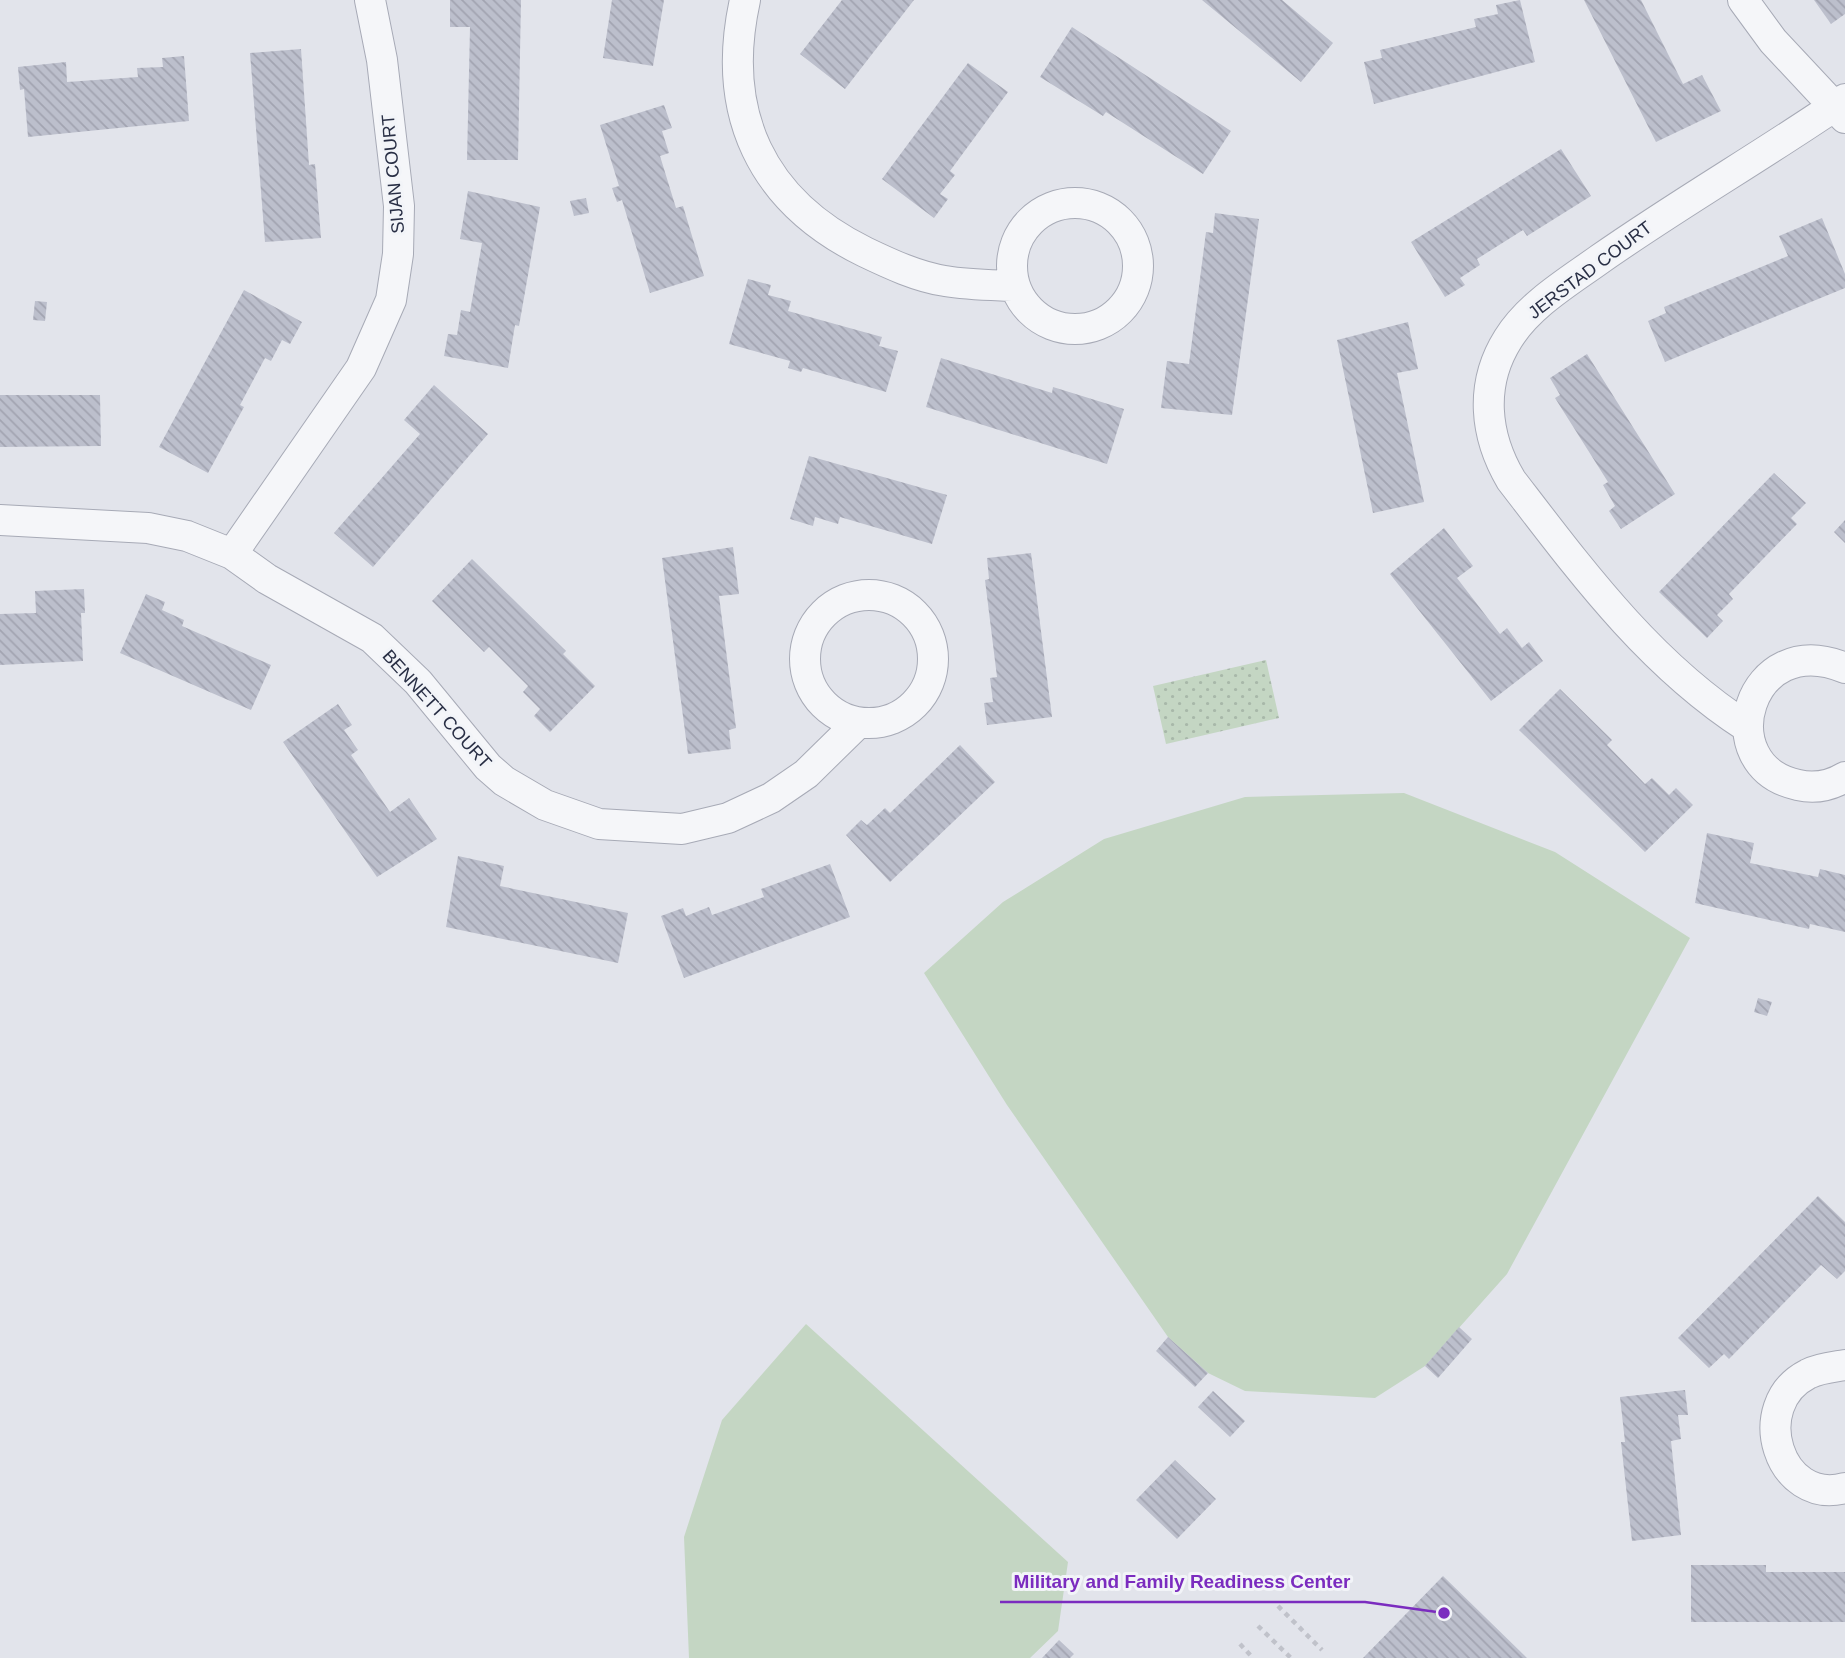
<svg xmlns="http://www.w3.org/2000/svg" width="1845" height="1658" font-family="Arial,sans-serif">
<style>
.park{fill:url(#park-dots)}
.pitch{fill:#c4d6c3}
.building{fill:url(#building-back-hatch)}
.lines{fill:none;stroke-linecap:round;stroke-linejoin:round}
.minor-casing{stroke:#a7aab6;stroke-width:32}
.path{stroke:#c0c2ca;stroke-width:4.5;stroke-dasharray:5 5;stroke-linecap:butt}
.minor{stroke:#f5f6f9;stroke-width:30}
.labels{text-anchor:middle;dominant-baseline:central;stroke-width:6;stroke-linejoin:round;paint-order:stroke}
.street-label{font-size:18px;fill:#292f45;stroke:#f2f4f8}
.leader{fill:none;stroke:#7b2cbf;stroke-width:2.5}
.callout-dot{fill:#7b2cbf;stroke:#f2f4f8;stroke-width:2.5}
.callout-label{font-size:19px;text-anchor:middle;font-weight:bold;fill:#7b2cbf;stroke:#f2f4f8;stroke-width:6;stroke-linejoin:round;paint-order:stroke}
</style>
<defs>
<pattern id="park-dots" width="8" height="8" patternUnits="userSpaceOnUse" patternTransform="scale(1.75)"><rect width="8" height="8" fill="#c4d6c3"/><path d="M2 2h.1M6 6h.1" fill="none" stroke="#a8b8a9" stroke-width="1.8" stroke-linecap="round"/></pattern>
<pattern id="building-back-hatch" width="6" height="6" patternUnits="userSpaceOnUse" patternTransform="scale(1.75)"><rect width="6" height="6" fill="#bcbfcc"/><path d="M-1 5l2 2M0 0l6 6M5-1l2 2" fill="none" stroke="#a2a4b1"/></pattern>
</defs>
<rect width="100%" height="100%" fill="#e2e4eb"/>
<path class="park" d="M1266 660 1279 718 1166 744 1153 686Z"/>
<path class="pitch" d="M1404 793 1555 852 1690 938 1507 1274 1425 1366 1375 1398 1245 1391 1208 1373 1168 1337 1007 1105 924 973 1003 902 1104 839 1245 797Z
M806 1324 1068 1562 1058 1631 1030 1658H689L684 1537 722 1420Z"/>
<path class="building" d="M450 0H521L518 160H467L470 27H450Z
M612 0H664L653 66 603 58Z
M842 0H914L845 89 800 54Z
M1202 0H1282L1333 43 1301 82Z
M1520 0 1535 62 1374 104 1364 62 1382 58 1380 50 1476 27 1474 19 1498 14 1496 5Z
M1584 0H1641L1683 84 1702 75 1721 111 1656 142Z
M1814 0H1845V14L1831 24Z
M1072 27 1231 131 1203 174 1106 112 1103 116 1040 77Z
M301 49 309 165 315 164 321 238 265 242 250 53Z
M184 56 189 121 28 137 24 89 20 90 18 67 66 62 67 82 138 77 137 68 163 67 162 58Z
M968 63 1008 92 950 171 955 175 940 194 948 199 934 218 882 179Z
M664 105 672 128 662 131 669 153 660 156 676 208 683 206 704 276 650 293 622 200 617 202 612 188 619 186 600 125Z
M1561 149 1591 196 1527 236 1523 230 1477 259 1480 265 1460 278 1465 285 1445 297 1411 242Z
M468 191 540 207 519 326 515 325 508 368 444 356 448 334 457 335 461 310 470 312 482 243 460 239Z
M586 198 589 213 574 216 570 201Z
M1215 213 1259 219 1232 415 1161 408 1167 361 1189 364 1206 232 1213 233Z
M1822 218 1845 274V288L1665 362 1648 321 1666 313 1664 307 1788 256 1779 236Z
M748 279 771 285 768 295 791 301 788 311 882 337 879 346 898 351 886 392 803 368 801 372 788 368 790 361 729 344Z
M244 290 302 322 290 344 282 340 271 361 265 358 240 405 244 407 208 473 159 447Z
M35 301 47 302 45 321 33 320Z
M1408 322 1418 369 1397 373 1424 502 1373 513 1337 340Z
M1587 354 1675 494 1621 529 1609 511 1615 506 1603 485 1608 482 1555 398 1560 395 1550 378Z
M941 358 1052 393 1053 387 1124 409 1107 464 926 407Z
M434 385 488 434 373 567 334 533 420 434 404 420Z
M0 395H100L101 446 0 447Z
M809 456 947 495 932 544 840 517 838 524 815 517 813 526 790 519Z
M1774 473 1806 503 1791 518 1797 524 1729 594 1733 599 1717 615 1723 621 1707 638 1659 592Z
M1845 520V543L1834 532Z
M1444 528 1473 566 1457 578 1500 634 1507 628 1522 648 1529 642 1543 661 1491 701 1390 574Z
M733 547 739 594 719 596 736 728 729 730 731 749 688 754 662 558Z
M1031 553 1052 717 987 725 984 703 993 702 990 678 997 677 985 580 989 579 987 558Z
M472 559 566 651 563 654 595 686 550 732 534 716 540 709 523 692 528 686 489 647 484 652 432 601Z
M84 589 85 613H81L83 661 0 665V614L36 613 35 591Z
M146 594 165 602 162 610 184 620 182 626 271 665 251 710 120 653Z
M1560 689 1612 740 1607 745 1645 784 1652 778 1669 795 1676 788 1693 805 1645 852 1519 730Z
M338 704 352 725 344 730 358 750 351 755 390 812 409 798 437 839 377 877 283 742Z
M960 745 995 782 890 882 846 835 861 820 867 825 885 808 890 813Z
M1707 833 1754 843 1750 863 1818 877 1820 869 1845 875V932L1810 924 1809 929 1695 903Z
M458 856 504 866 500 886 628 913 618 963 446 927Z
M830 864 850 917 684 978 661 916 683 908 686 916 709 907 712 915 764 897 761 889Z
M1758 998 1772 1002 1767 1016 1754 1012Z
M1818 1196 1845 1222V1271L1837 1279 1821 1265 1729 1359 1724 1354 1709 1368 1678 1338Z
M1459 1327 1472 1339 1438 1378 1425 1366Z
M1168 1337 1208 1373 1195 1387 1156 1351Z
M1685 1390 1688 1415H1678L1681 1439 1671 1441 1681 1535 1632 1541 1621 1442H1625L1620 1397Z
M1213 1391 1245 1421 1230 1437 1198 1407Z
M1175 1460 1216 1499 1177 1539 1136 1500Z
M1691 1565H1766V1572H1845V1622H1691Z
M1443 1576 1527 1658H1363Z
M1059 1640 1074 1654 1070 1658H1042Z"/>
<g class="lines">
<g class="minor-casing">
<path id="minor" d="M745 0C720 113 761 201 865 252 890 264 918 277 945 281 968 285 992 285 1015 286
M1743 0 1773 41 1845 118
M1012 266a63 63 0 1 1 126 0a63 63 0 1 1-126 0Z
M0 520 148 528 187 536 232 554 267 579 372 638 418 682 488 767 504 781 545 805 599 824 682 829 728 818 771 798 806 774 858 723
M232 554 361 368 391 300 398 254 399 206 382 60 370 0
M805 659a64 64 0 1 1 128 0a64 64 0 1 1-128 0Z
M1845 668C1748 627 1709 766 1798 785 1815 789 1830 786 1845 777
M1747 727C1649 664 1581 571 1511 480 1485 436 1479 385 1508 339 1529 305 1568 282 1600 259 1680 203 1765 154 1845 99
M1845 1365C1833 1367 1819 1368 1808 1374 1747 1405 1779 1506 1845 1488"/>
</g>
<path class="path" d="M1278 1606 1322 1650
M1258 1626 1291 1658
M1240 1644 1253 1658"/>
<use href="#minor" class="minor"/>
</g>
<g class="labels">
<g class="street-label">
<text transform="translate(393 174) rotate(-95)">SIJAN COURT</text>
<text transform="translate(1590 270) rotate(-37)">JERSTAD COURT</text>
<text transform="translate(437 709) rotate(48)">BENNETT COURT</text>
</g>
</g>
<path class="leader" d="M1444 1613L1365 1602H1000"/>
<circle class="callout-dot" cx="1444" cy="1613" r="7"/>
<g class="callout-label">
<text x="1182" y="1588">Military and Family Readiness Center</text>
</g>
</svg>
